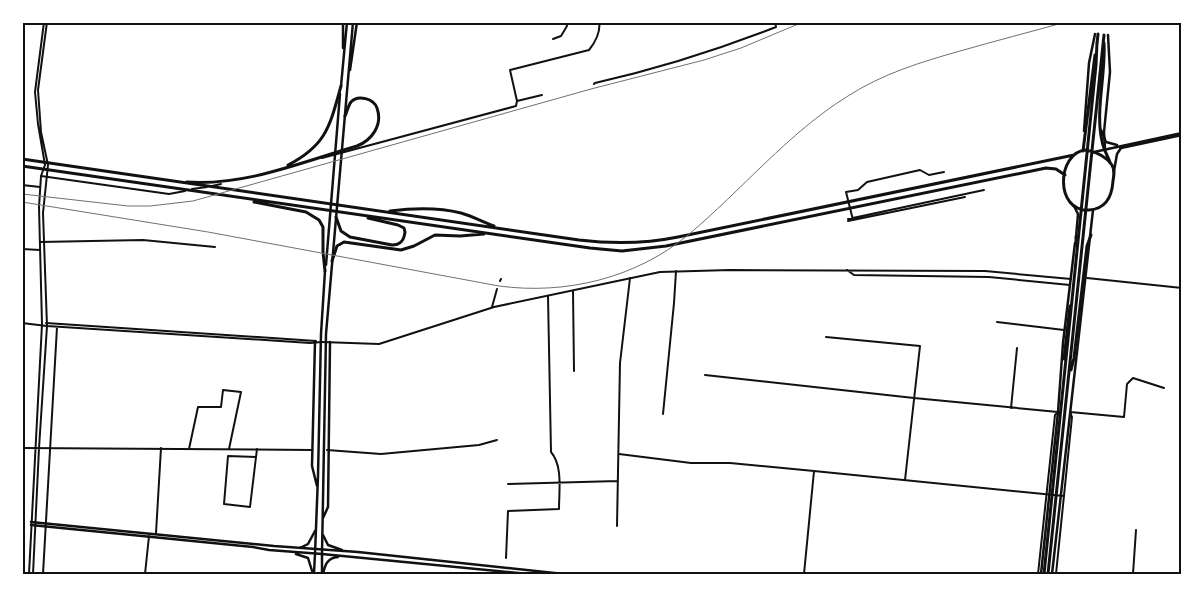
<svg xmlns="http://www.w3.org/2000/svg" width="1204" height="597" font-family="'Source Sans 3',sans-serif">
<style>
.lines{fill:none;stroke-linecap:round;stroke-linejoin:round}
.minor{stroke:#111;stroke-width:2}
.tertiary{stroke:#111;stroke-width:2}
.secondary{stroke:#111;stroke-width:2.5}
.primary{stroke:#111;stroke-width:2.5}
.trunk{stroke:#111;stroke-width:3}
.rail{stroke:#707070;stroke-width:1}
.neatline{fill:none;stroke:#111;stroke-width:2}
</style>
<rect width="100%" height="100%" fill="#fff"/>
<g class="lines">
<path class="minor" d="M553 39 561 36 567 26 566 22
M594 84 595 83C657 69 717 50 776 27L775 22
M517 101 542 95
M322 158 516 106 517 101 510 70 589 50C595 43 601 31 599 22
M41 176 169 194 185 191
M22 185 40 187
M212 186 221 184
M192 189 207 187
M848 219 984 190
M853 220 846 192 858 190 867 182 920 170 929 175 944 172
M848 221 965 197
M40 242 143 240 215 247
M500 281 501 279
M573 291 574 371
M492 307 497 289
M997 322 1064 330
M22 323 47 326 280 341 310 343 322 342
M46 323 316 341
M826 337 920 346 905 480
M705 375 914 398 1058 412 1055 415 1038 574
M1011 408 1017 348
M663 414 674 303 676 271
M189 449 198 407H221L223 390 241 392 229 449
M256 457 228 456 224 504 250 507 256 457 257 449
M508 484 618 481
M617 526 620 363 630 278
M156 533 161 448
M506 558 508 511 559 509C559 490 563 466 551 452L548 296
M43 574 57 327
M145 574 149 536
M1056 574 1072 417 1070 412 1124 417 1127 384 1133 378 1164 388
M1133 574 1136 530"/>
<path class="tertiary" d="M22 249 40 250
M847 270 854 275 989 277 1070 285
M1087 278 1182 288
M322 342 379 344 494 307 660 272 730 270 985 271 1071 279
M22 448 312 450
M327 450 381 454 479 445 497 440
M619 454 691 463H730L814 471 1064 496
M29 574 42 324 39 207 41 176 45 165 38 124 35 92 44 22
M33 574 39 448 47 326 43 213 48 165 41 132 38 90 47 22
M804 574 814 471"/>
<path class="secondary" d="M1101 130 1106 142 1117 145
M1094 152 1182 133
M1114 171 1117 154 1121 148 1182 135
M1074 206 1078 214 1076 237
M31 522 274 546 358 552 564 574
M31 525 253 547 269 550 322 554 528 574
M323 535 328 545 342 550
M300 548 308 544 315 531
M296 554 308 558 313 574
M314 573 315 554
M322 573V554
M323 574C325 565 327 558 338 557
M1041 574 1058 412 1063 343 1075 243
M1052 574 1093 210"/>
<path class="primary" d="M343 22V48
M350 70 357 22
M341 86 347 22
M1084 131 1089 63 1095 34
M1105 149 1104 132 1110 72 1108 35
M326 265 340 94
M315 341 312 466 317 486
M323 518 328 507 330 342
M315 554 318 476 321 334 325 271
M322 554 326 334 353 22"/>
<path class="trunk" d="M1104 43C1106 74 1095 111 1102 141 1103 148 1107 155 1110 162
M1097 44 1098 34
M1086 150C1096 152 1106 156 1112 165 1115 170 1114 175 1113 181 1112 196 1106 209 1089 210 1054 212 1057 152 1086 150Z
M1083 151 1095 55
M22 159 579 240C613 244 644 244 678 237L1074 155
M288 165C327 145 330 125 341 86
M22 166 590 248 622 251 666 246 1046 168 1056 169 1065 175
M187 182C246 186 302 162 357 146 372 140 383 125 377 108 374 99 358 94 351 102 348 106 347 112 345 116
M254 202 306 212 319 220 323 227V252L325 271
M390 211C414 208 437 207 461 213 472 216 483 222 494 226
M336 217 341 231 350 237 392 245C401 245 404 240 405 232L404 228 398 225 368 218
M1076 237V245
M332 261 337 246 344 242 401 250 414 246 435 235 460 236 484 234
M1064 359 1070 306
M1071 370 1074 358 1087 246 1091 235
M1044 574 1096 65 1097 42
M1048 574 1104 35"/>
<path class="rail" d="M22 194 128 206H150L193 201 591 89 704 60 741 48 803 22
M22 202 208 232 499 286C566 295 636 278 688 235 742 190 788 133 848 96 882 74 921 62 960 51 995 41 1030 32 1066 22"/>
</g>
<rect width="1204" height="597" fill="none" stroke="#ffffff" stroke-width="48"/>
<rect x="24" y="24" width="1156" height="549" class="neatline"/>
</svg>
